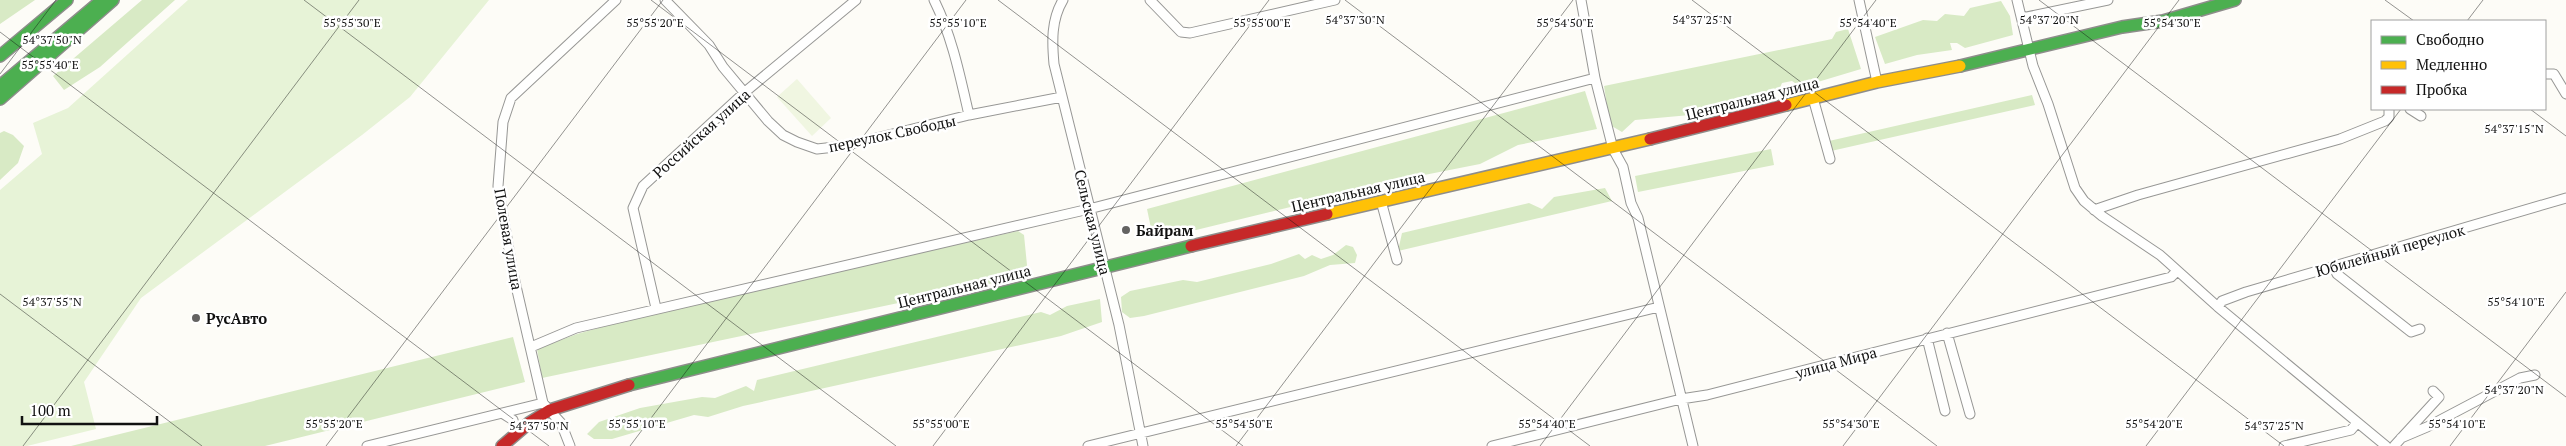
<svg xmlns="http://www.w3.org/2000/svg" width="2566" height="446" font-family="'PT Serif',serif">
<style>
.green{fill:#e7f3d7}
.forest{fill:#d8eac5}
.pitch{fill:#f0f6e1}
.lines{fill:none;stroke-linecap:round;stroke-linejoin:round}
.street-casing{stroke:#979795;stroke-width:11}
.fast-casing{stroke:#8e8d8b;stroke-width:14}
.slow-casing{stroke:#8e8d8b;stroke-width:14}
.jam-casing{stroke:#8e8d8b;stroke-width:14}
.street{stroke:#fffffe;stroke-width:9}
.fast{stroke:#4caf50;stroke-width:11}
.slow{stroke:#ffc107;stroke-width:11}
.jam{stroke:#c62828;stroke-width:11}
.ticks{fill:none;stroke:#111;stroke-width:1;stroke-opacity:0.45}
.poi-dot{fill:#646362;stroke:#fff;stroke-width:2}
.labels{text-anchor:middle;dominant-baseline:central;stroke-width:5;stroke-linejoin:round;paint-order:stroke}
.street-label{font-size:15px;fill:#111;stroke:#fff}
.poi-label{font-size:15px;font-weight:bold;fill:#111;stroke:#fff;text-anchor:start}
.ticks-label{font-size:12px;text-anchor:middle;fill:#111;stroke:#fff;stroke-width:5;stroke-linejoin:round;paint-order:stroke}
</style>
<rect width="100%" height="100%" fill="#fdfcf7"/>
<path class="green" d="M188 0H489L410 97 362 135 141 298 84 382 96 429 27 446H0V190L42 154 33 123 68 108Z"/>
<path class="forest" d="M0 0H35L0 24Z
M142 0H175L100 67 64 90 53 76Z
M2001 1 2010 16 2013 35 1965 48 1957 43H1950L1952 50 1917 55 1885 64 1875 37 1923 20 1937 21 1945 14 1964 16 1970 8Z
M1848 29 1861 69 1801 87 1792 81 1782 83 1779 90 1736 98 1690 115 1635 120 1622 132 1610 125 1604 86 1832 39 1836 32Z
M1585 91 1597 129 1518 145 1480 164 1409 178 1196 230 1173 227 1152 233 1147 209Z
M2032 95 2035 105 1831 151 1829 141Z
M4 131 13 135 24 146 18 163 0 180V133Z
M1771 149 1774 165 1638 192 1635 176Z
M1605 188 1612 201 1398 251 1402 233 1529 203 1542 209 1554 197Z
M1018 231 1024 235 1027 265 1022 277 542 378 537 349 577 334 663 310Z
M1346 245 1353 247 1357 255 1355 263 1330 265 1304 276 1144 316 1130 318 1122 312 1121 297 1130 291 1183 280 1197 282 1271 264 1299 254 1305 259 1312 255 1321 259 1333 255Z
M1100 299 1102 322 1061 336 743 406 708 417 694 415 612 439H594L587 434 599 422 640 408 702 397 715 398 746 386 754 391 757 380 1041 312 1050 315 1067 306Z
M513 337 525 382 265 446H71Z"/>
<path class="pitch" d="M797 79 831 118 812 136 777 97Z"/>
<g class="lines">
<g class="street-casing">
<path id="street" d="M665 0 709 45 723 67 768 121 783 135 797 142 817 149 844 146 969 115 1062 97
M934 0C952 36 960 76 969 115
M1063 0C1051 20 1052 42 1054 64L1119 325 1143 446
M1150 0 1181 32 1190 33 1335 0
M1581 0 1595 78 1613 149 1623 167 1631 203 1638 218 1693 446
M1859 0 1877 82
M2017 0 2033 66 2048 104 2075 188 2084 201 2102 216 2160 255 2218 307 2386 446
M2022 18 2108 0
M2545 74H2554L2566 94
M1813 98 1830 159
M2410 109 2421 116
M1381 201 1397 260
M2094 210 2138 195 2340 139 2385 121 2389 117V109
M2334 266 2337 274 2411 332 2420 329
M2218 307 2222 301 2246 292 2566 198
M656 308 633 208 643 186 745 92 856 0
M1947 333 1970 414
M1927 338 1945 411
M531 347 576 328 1089 209 1595 78
M543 403 513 273 498 186 503 122 511 98 616 0
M502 413 513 420 517 433
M2401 438 2427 427 2520 378 2535 375
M367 446 543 403 561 423 570 446
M1088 446 1659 307
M1492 446 1681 399 1707 395 2171 277 2177 271
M2284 446 2351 430 2357 423
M2394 446 2439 397 2433 391"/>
</g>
<g class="fast-casing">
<path id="fast" d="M0 56 67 0
M1960 66 2122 27 2163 21 2235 0
M0 86 102 0
M0 99 113 0
M629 385 1191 246"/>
</g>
<g class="slow-casing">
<path id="slow" d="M1786 105 1877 82 1960 66
M1327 214 1650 139"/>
</g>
<g class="jam-casing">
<path id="jam" d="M1650 139 1786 105
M1191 246 1327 214
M502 446 529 423 550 410 629 385"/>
</g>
<use href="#street" class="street"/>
<use href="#fast" class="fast"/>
<use href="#slow" class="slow"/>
<use href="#jam" class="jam"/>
</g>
<path class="ticks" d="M304 0 896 446M651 0 1243 446M998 0 1590 446M1345 0 1937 446M1692 0 2284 446M2039 0 2566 397M2385 0 2414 21M2467 21 2483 0M0 32 549 446M0 74 56 0M2530 109 2566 136M0 294 202 446M23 446 359 0M326 446 663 0M630 446 966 0M933 446 1269 0M1236 446 1573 0M1540 446 1876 0M1843 446 2179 0M2146 446 2401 109M2450 446 2566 292"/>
<g class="poi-dot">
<circle cx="1126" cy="230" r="5"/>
<circle cx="196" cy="318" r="5"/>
</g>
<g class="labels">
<g class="street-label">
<text transform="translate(1752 98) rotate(-14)">Центральная улица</text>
<text transform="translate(701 133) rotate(-42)">Российская улица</text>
<text transform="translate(892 133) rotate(-12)">переулок Свободы</text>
<text transform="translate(1358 191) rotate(-13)">Центральная улица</text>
<text transform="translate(1093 222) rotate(76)">Сельская улица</text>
<text transform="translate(509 239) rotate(80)">Полевая улица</text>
<text transform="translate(2390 250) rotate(-16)">Юбилейный переулок</text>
<text transform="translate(964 286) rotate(-14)">Центральная улица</text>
<text transform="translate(1836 362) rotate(-15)">улица Мира</text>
</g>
<g class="poi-label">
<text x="1136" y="230">Байрам</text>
<text x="206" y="318">РусАвто</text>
</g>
</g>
<g class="ticks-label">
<text x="1355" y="24">54°37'30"N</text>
<text x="1702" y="24">54°37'25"N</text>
<text x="2049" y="24">54°37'20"N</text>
<text x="352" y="27">55°55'30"E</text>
<text x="655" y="27">55°55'20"E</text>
<text x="958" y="27">55°55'10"E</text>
<text x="1262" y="27">55°55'00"E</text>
<text x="1565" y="27">55°54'50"E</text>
<text x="1868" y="27">55°54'40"E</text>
<text x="2172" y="27">55°54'30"E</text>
<text x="52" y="44">54°37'50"N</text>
<text x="50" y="69">55°55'40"E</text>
<text x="2514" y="133">54°37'15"N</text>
<text x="52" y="306">54°37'55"N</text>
<text x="2516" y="306">55°54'10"E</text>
<text x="2514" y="394">54°37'20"N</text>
<text x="334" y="428">55°55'20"E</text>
<text x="637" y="428">55°55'10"E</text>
<text x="941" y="428">55°55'00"E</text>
<text x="1244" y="428">55°54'50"E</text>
<text x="1547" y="428">55°54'40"E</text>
<text x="1851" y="428">55°54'30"E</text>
<text x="2154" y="428">55°54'20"E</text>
<text x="2457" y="428">55°54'10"E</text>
<text x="539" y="430">54°37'50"N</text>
<text x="2274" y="430">54°37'25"N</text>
</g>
<rect x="2371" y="20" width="175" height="90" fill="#ffffff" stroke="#a0a0a0"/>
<rect x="2381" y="36" width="25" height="8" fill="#4caf50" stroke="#a0a0a0"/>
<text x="2416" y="45" font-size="15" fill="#111111">Свободно</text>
<rect x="2381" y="61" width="25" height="8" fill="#ffc107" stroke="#a0a0a0"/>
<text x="2416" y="70" font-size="15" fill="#111111">Медленно</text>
<rect x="2381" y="86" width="25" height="8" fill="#c62828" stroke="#a0a0a0"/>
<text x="2416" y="95" font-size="15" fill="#111111">Пробка</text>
<path d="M22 416v8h135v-8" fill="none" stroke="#111111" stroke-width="2.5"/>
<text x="30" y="416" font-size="15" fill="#111111" stroke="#ffffff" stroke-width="4" paint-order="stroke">100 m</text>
</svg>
